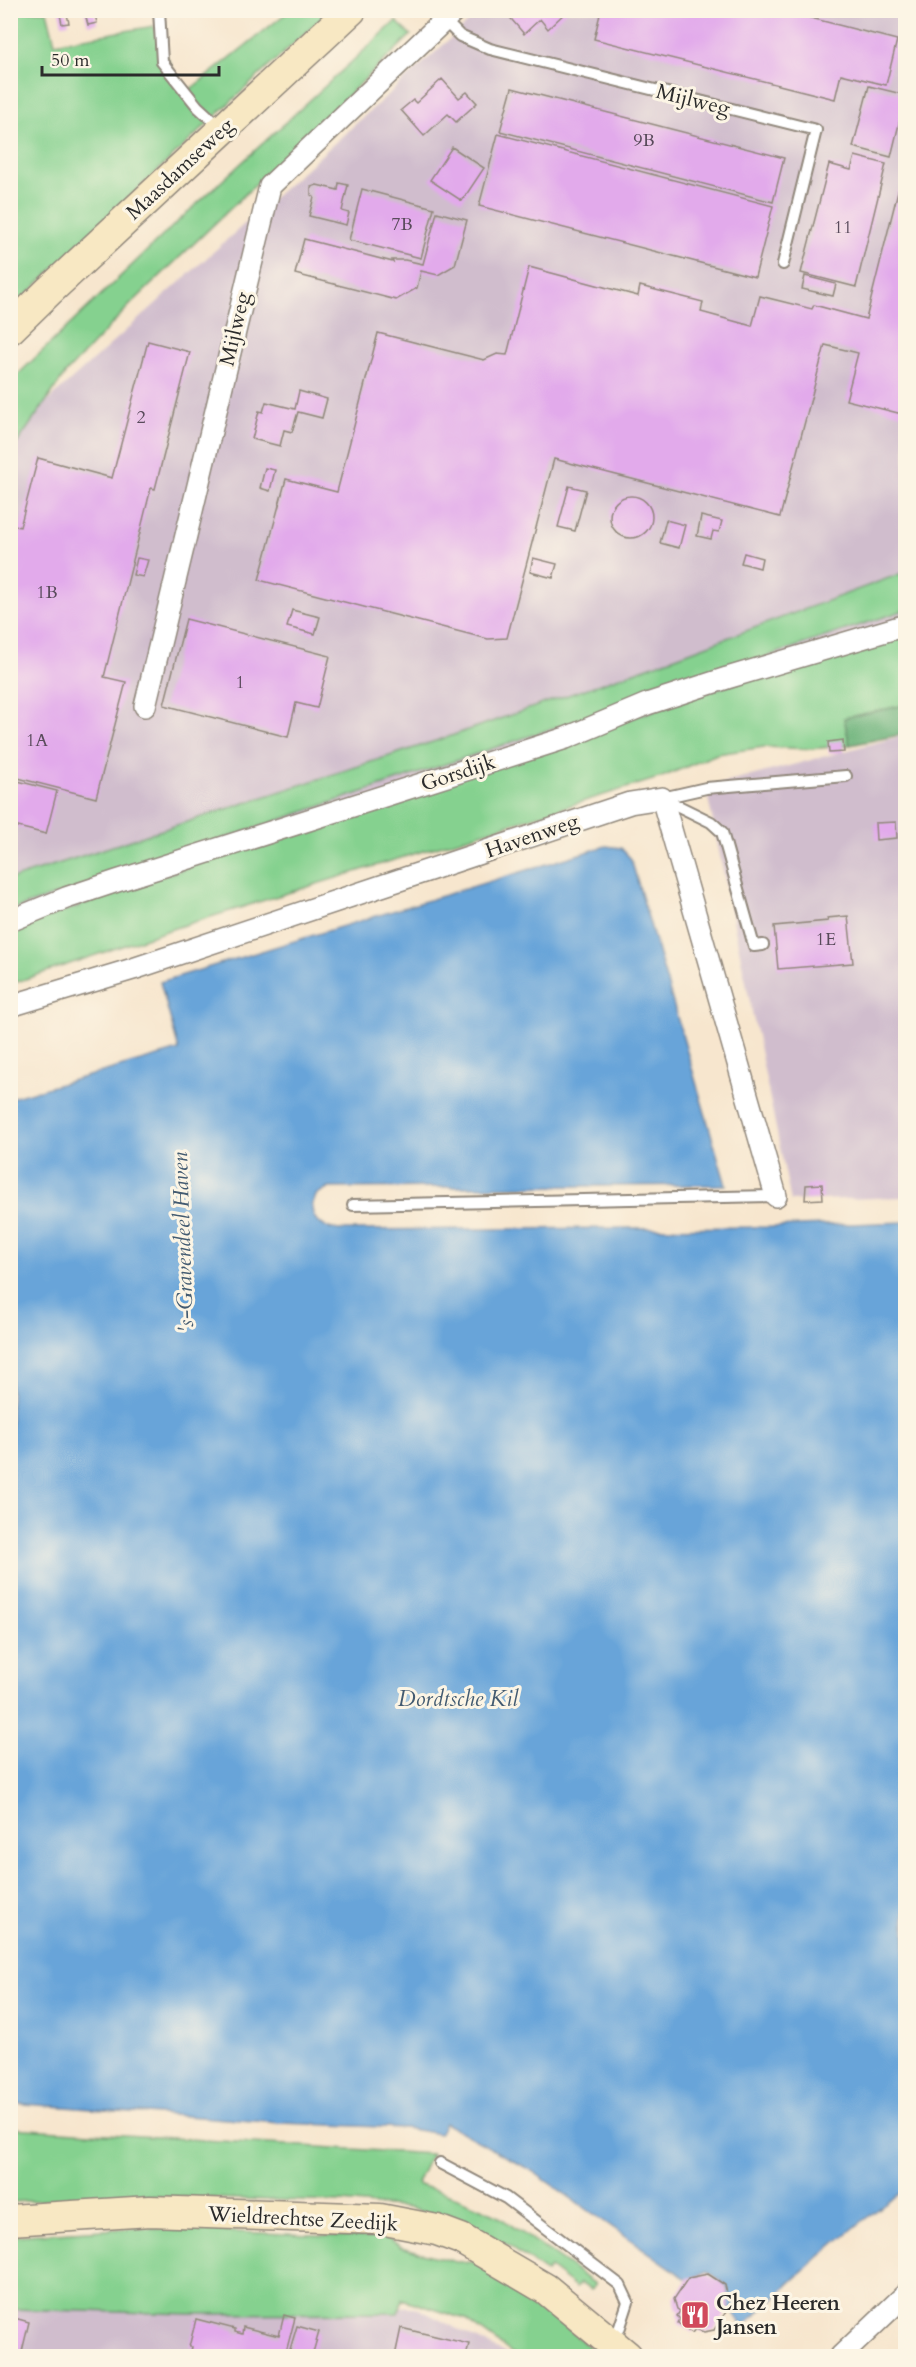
<svg xmlns="http://www.w3.org/2000/svg" width="916" height="2367" font-family="Cardo,serif">
<style>
.industrial{fill:#d0bdcd}
.green{fill:#85d18f;stroke:#587e5d;stroke-width:1.5}
.forest{fill:#6cb37a;stroke:#4c6f52;stroke-width:1.5}
.water{fill:#68a4d9;stroke:#4a6882;stroke-width:1.5}
.building{fill:#e2aaeb}
.lines{fill:none;stroke-linecap:round;stroke-linejoin:round}
.lane-casing{stroke:#91887c;stroke-width:14}
.street-casing{stroke:#91887c;stroke-width:24}
.secondary-casing{stroke:#91887c;stroke-width:33}
.lane{stroke:#fff;stroke-width:10}
.street{stroke:#fff;stroke-width:21}
.secondary{stroke:#f8e8c3;stroke-width:30}
.labels{text-anchor:middle;dominant-baseline:central;stroke-width:6;stroke-linejoin:round;paint-order:stroke}
.number-label{font-size:18px;fill:#594b5b}
.street-label{font-size:21px;fill:#2b2b2b;stroke:#fcf5e5}
.poi-label{font-size:21px;font-weight:bold;fill:#2b2b2b;stroke:#fcf5e5;text-anchor:start}
.water-label{font-size:22px;font-style:italic;fill:#435b71;stroke:#fcf5e5}
</style>
<rect width="100%" height="100%" fill="#fcf5e5"/>
<filter id="ink" filterUnits="userSpaceOnUse"><feTurbulence type="fractalNoise" baseFrequency=".0167" numOctaves="2"/><feDisplacementMap in="SourceGraphic" scale="12" xChannelSelector="R" yChannelSelector="G"/><feConvolveMatrix kernelMatrix="1 2 1 2 8 2 1 2 1" color-interpolation-filters="sRGB"/></filter>
<filter id="wash" filterUnits="userSpaceOnUse"><feTurbulence type="fractalNoise" baseFrequency=".008" numOctaves="4" result="noise"/><feDisplacementMap in="SourceGraphic" scale="24" xChannelSelector="R" yChannelSelector="G"/><feGaussianBlur stdDeviation="1.35" result="paint"/><feColorMatrix in="noise" values="0 0 0 0 0 0 0 0 0 0 0 0 0 0 0 0 0 1.4 0 .05"/><feComposite in="paint" operator="in"/></filter>
<g filter="url(#wash)">
<rect width="100%" height="100%" fill="#f7e6ce"/>
<path class="industrial" d="M481 11H905V630L11 964 10 435Z
M905 735V1197L791 1201 706 788Z
M11 2296 415 2307 510 2356H11Z"/>
<path class="green" d="M11 11H47L55 43 154 26 183 95 289 11H330C221 108 118 210 11 309Z
M396 21 411 35 130 305 65 374 11 452V381L176 223Z
M905 572V610L11 910V879L451 736 654 665Z
M905 626V705L844 718 850 745 810 749 764 747 717 754 662 777 175 928 11 984V931L153 879Z
M11 2128 431 2154 417 2183 419 2185 446 2193 495 2214 595 2284 591 2290 580 2283 576 2288 550 2268 546 2272 506 2244 468 2224 409 2208 341 2202 137 2196 11 2202Z
M133 2228 389 2238 401 2247 456 2262 475 2261 528 2295 600 2356H516L465 2319 402 2299 399 2313 191 2314 11 2309V2236Z"/>
<path class="forest" d="M905 705V734L850 745 844 718Z"/>
<path class="water" d="M606 846 621 848 631 859 726 1185 328 1188 317 1194C305 1214 318 1228 339 1230L771 1227 905 1222V2190C846 2230 795 2278 743 2327L730 2308 727 2286 708 2271 688 2280 532 2171 445 2123 439 2134 405 2128 280 2123 11 2103V1098L179 1050 160 982Z"/>
<g id="blocks">
<path class="building" d="M59 10H66L69 23 62 24Z
M84 10H94L97 23 88 25Z
M508 10H568L548 29 540 19 524 34 506 13Z
M601 10H780L897 40 886 85 841 74 835 99 594 39Z
M442 79 459 98 467 92 477 103 456 122 448 114 424 136 401 110 413 100 416 103Z
M869 86 906 95 891 157 853 147Z
M512 88 784 158 773 202 500 131Z
M498 134 773 206 755 277 479 206Z
M452 147 484 168 462 201 430 180Z
M855 156 886 164 856 287 801 273 829 164 851 170Z
M339 183 348 185 342 211 349 213 346 225 309 216 314 197 311 195V187L317 185 338 190Z
M362 189 434 208 421 258 349 240Z
M898 191 906 193V415L846 400 858 353 825 345 780 517 554 459 507 638 488 639 259 580 286 479 337 492 378 333 484 360 497 354 507 355 529 267 638 296 640 286 703 302 701 312 752 326 760 296 812 309 814 305 866 319Z
M437 212 467 220 455 265 438 275 421 271 417 288 396 300 295 274 304 239 393 262 392 260H405L423 264Z
M805 276 836 284 833 296 802 289Z
M148 341 190 352 155 489 151 488 104 677 126 682 96 798 10 776V525L20 527 38 458 112 478Z
M299 391 327 399 322 418 298 412 292 432 284 430 280 446 252 439 259 411 263 412 266 402 295 409Z
M265 468 275 470 270 491 260 488Z
M569 486 586 490 575 531 558 527Z
M610 517a21 21 0 1 1 42 0a21 21 0 1 1-42 0Z
M701 516 722 521 719 532 713 531 711 539 697 536Z
M666 520 685 525 679 548 660 543Z
M744 553 762 558 760 568 741 563Z
M137 558 148 560 143 577 133 575Z
M533 558 557 564 553 578 530 572Z
M292 610 320 617 315 634 287 627Z
M186 619 330 656 317 708 296 703 288 737 164 705Z
M843 740 844 752 829 753 828 742Z
M10 779 57 791 46 834 10 825Z
M896 822 897 838 876 840 875 823Z
M848 916 853 963 778 969 774 926 828 921 827 918Z
M822 1184 823 1199 805 1200 806 1185Z
M708 2274 725 2285 730 2306 714 2330 704 2332 695 2329 692 2333 678 2323 680 2319 677 2316 680 2311 677 2309 674 2299 688 2278Z
M284 2315 295 2318 285 2356H190L192 2347H189L196 2319 235 2329V2332L242 2334 243 2327 279 2336Z
M11 2317 29 2322 21 2356 10 2354Z
M297 2326 319 2332 312 2356H288Z
M401 2328 469 2344 466 2356H395Z"/>
</g>
</g>
<g filter="url(#ink)">
<use href="#blocks" fill-opacity="0" stroke="#91887c" stroke-width="1.5"/>
<g class="lines">
<g class="lane-casing">
<path id="lane" d="M159 10 162 62 198 107 221 128
M444 20 460 36 490 49 816 130 783 264
M662 798 711 822 722 832 754 946 763 945
M662 798 706 788 846 776
M353 1205 776 1196
M440 2163 506 2198 620 2285 628 2302 615 2342"/>
</g>
<g class="street-casing">
<path id="street" d="M145 706 270 186 455 10
M10 921 66 898 117 881 566 738 647 704 727 678 906 625
M10 1006 133 969 630 803 662 798 776 1196
M841 2356 906 2294"/>
</g>
<g class="secondary-casing">
<path id="secondary" d="M10 329 49 291 351 10
M10 2220 150 2211 380 2219 437 2230 461 2239 546 2289 627 2356"/>
</g>
<use href="#lane" class="lane"/>
<use href="#street" class="street"/>
<use href="#secondary" class="secondary"/>
</g>
</g>
<defs>
<g id="restaurant-square" transform="scale(1.5)"><rect x="-9" y="-9" width="18" height="18" rx="4" fill="#d1495b" stroke="#fcf5e5"/><path d="M-5-6h1v4h1v-4h1v4h1v-4h1v5L-1.5 .5V6h-2V.5L-5-1ZM5-6V6H3V1.5H1.5Q1.5-4 5-6Z" fill="#fff"/></g>
</defs>
<g fill-rule="evenodd">
<use href="#restaurant-square" x="695" y="2315"/>
</g>
<g class="labels">
<g class="number-label">
<text x="644" y="140">9B</text>
<text x="402" y="224">7B</text>
<text x="843" y="227">11</text>
<text x="141" y="417">2</text>
<text x="47" y="592">1B</text>
<text x="240" y="682">1</text>
<text x="37" y="740">1A</text>
<text x="826" y="939">1E</text>
</g>
<g class="street-label">
<text transform="translate(693 100) rotate(14)">Mijlweg</text>
<text transform="translate(180 169) rotate(-43)">Maasdamseweg</text>
<text transform="translate(235 329) rotate(-77)">Mijlweg</text>
<text transform="translate(458 773) rotate(-18)">Gorsdijk</text>
<text transform="translate(532 836) rotate(-19)">Havenweg</text>
<text transform="translate(303 2219) rotate(3)">Wieldrechtse Zeedijk</text>
</g>
<g class="poi-label">
<text x="716" y="2303">Chez Heeren<tspan x="716" dy="24">Jansen</tspan></text>
</g>
<g class="water-label">
<text transform="translate(183 1242) rotate(-92)">'s-Gravendeel Haven</text>
<text x="458" y="1699">Dordtsche Kil</text>
</g>
</g>
<rect width="916" height="2367" fill="none" stroke="#fcf5e5" stroke-width="36"/>
<path d="M42 66v9h177v-9" fill="none" stroke="#2b2b2b" stroke-width="3"/>
<text x="51" y="66" font-size="18" fill="#2b2b2b" stroke="#fcf5e5" stroke-width="4.5" paint-order="stroke">50 m</text>
</svg>
